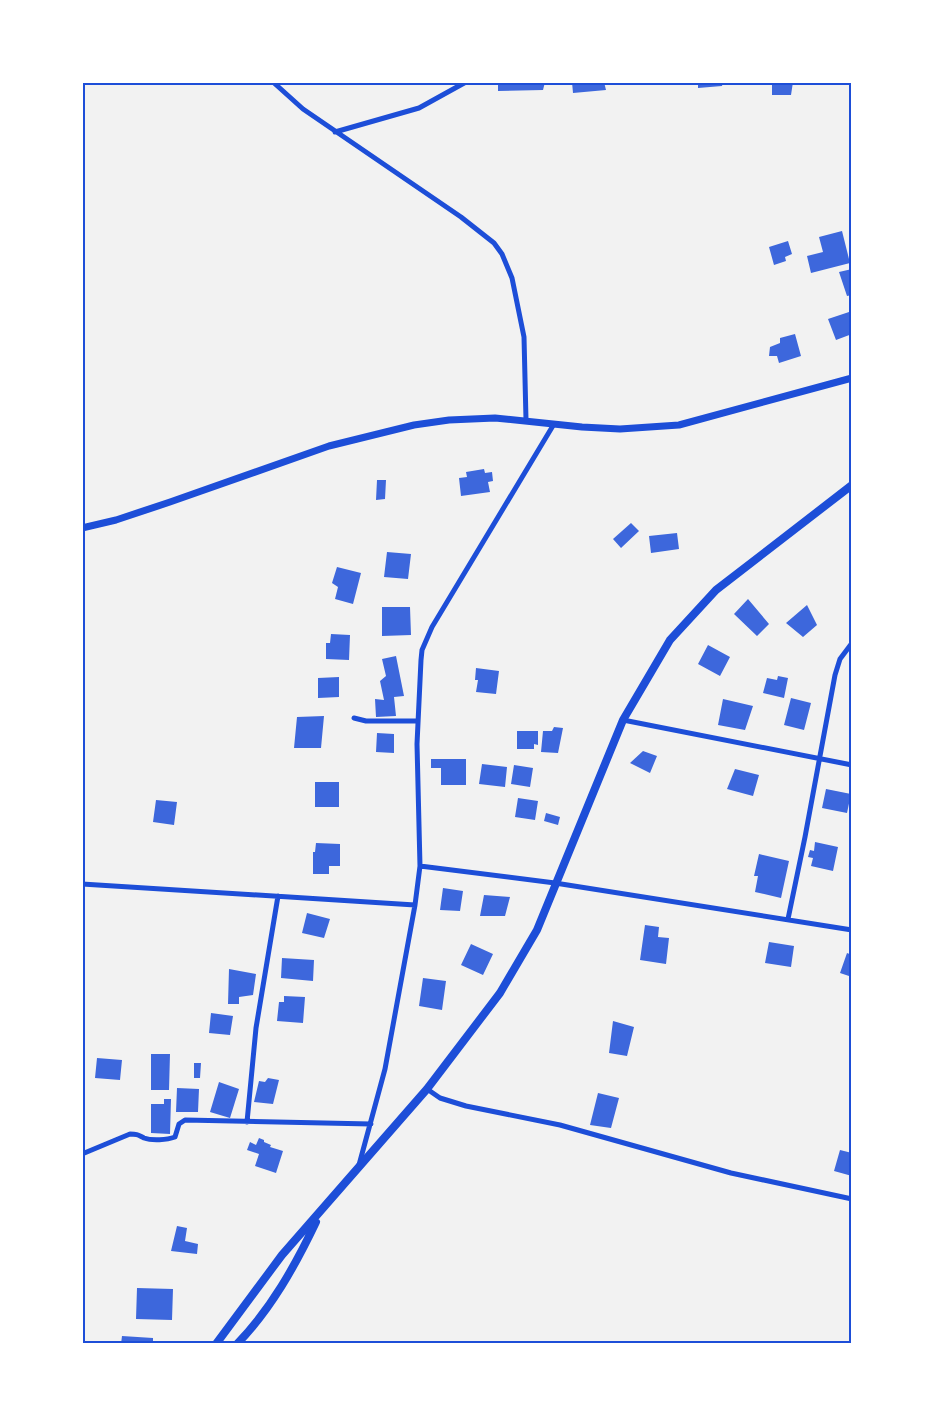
<svg xmlns="http://www.w3.org/2000/svg" width="934" height="1426" font-family="Rubik,sans-serif">
<style>
.building{fill:#3d67dc}
.lines{fill:none;stroke-linecap:round;stroke-linejoin:round}
.minor{stroke:#1d4ed8;stroke-width:5}
.tertiary{stroke:#1d4ed8;stroke-width:7}
.secondary{stroke:#1d4ed8;stroke-width:8}
.neatline{fill:none;stroke:#1d4ed8;stroke-width:2}
</style>
<rect width="100%" height="100%" fill="#f2f2f2"/>
<path class="building" d="M498 82H545L543 90 498 91Z
M572 82H604L606 90 573 93Z
M698 82H723L722 86 698 88Z
M772 82H793L791 95H772Z
M842 231 850 263 811 273 807 256 823 252 819 237Z
M788 241 792 254 785 257 786 261 774 265 769 247Z
M852 269V295L847 296 839 272Z
M852 311V334L836 340 828 319Z
M795 334 801 356 779 363 777 356H769L770 347 780 343V338Z
M484 469 485 473 492 472 493 481 488 482 490 492 461 496 459 478 467 477 466 472Z
M377 480H386L385 499 376 500Z
M631 523 639 531 621 548 613 539Z
M677 533 679 549 651 553 649 536Z
M387 552 411 554 408 579 384 577Z
M337 567 361 573 353 604 335 599 338 587 332 583Z
M748 599 769 624 757 636 734 614Z
M807 605 817 625 803 637 786 623Z
M382 607H410L411 635 382 636Z
M331 634 350 635 349 660 326 659V643H330Z
M708 645 730 657 720 676 698 664Z
M396 656 404 696 394 697 396 716 376 717 375 699 384 700 380 681 386 676 382 659Z
M476 668 499 671 496 694 476 692 478 680H475Z
M778 676 788 678 784 698 763 693 767 678 777 680Z
M339 677V697L318 698V678Z
M791 698 811 703 804 730 784 725Z
M723 699 753 706 745 730 718 725Z
M324 716 321 748H294L297 717Z
M554 727 563 728 558 753 541 752 543 731H552Z
M517 731H538V745L534 744V749H517Z
M377 733 394 734V753L376 752Z
M643 751 657 756 650 773 630 763Z
M431 759H466V785H441V768H431Z
M482 764 507 767 505 787 479 784Z
M514 765 533 768 530 787 511 784Z
M735 769 759 775 753 796 727 789Z
M315 782H339V807H315Z
M826 789 851 794 847 813 822 808Z
M518 798 538 801 535 820 515 817Z
M156 800 177 802 174 825 153 822Z
M546 813 560 817 558 825 544 821Z
M815 842 838 847 833 871 811 866 813 858 808 857 810 850 814 851Z
M316 843 340 844V866H329V874H313V852H315Z
M759 854 789 861 781 898 755 892 758 876H754Z
M443 888 463 891 460 911 440 910Z
M484 895 510 897 505 916H480Z
M307 913 330 919 324 938 302 933Z
M645 925 659 927 658 937 669 938 666 964 640 960Z
M769 942 794 946 791 967 765 963Z
M471 944 493 954 483 975 461 965Z
M847 953 852 955V977L840 973Z
M282 958 314 960 313 981 281 978Z
M229 969 256 974 253 995 239 997V1004H228Z
M423 978 446 981 442 1010 419 1006Z
M284 996 305 997 303 1023 277 1021 279 1002H284Z
M211 1013 233 1016 230 1035 209 1033Z
M613 1021 634 1027 627 1056 609 1053Z
M151 1054H170L169 1090H151Z
M97 1058 122 1060 120 1080 95 1078Z
M194 1063H201L200 1078H194Z
M268 1078 279 1080 273 1104 254 1102 259 1081 265 1082Z
M219 1082 239 1089 230 1118 210 1112Z
M177 1088 199 1089 198 1112H176Z
M598 1093 619 1098 611 1128 590 1125Z
M164 1099H171L170 1134 151 1133V1104H164Z
M259 1138 264 1140V1142L271 1145 270 1147 283 1151 276 1173 255 1166 259 1154 247 1150 250 1142 256 1145Z
M840 1150 852 1153V1176L834 1171Z
M177 1226 187 1228 185 1241 198 1244 197 1254 171 1251Z
M137 1288 173 1289 172 1320 136 1319Z
M122 1336 153 1338V1344H121Z"/>
<g class="lines">
<path class="minor" d="M273 82 303 109 461 217 494 243 502 254 512 278 524 337 526 420
M335 132 419 108 466 82
M354 718 366 721H418
M623 720 852 765
M420 866 555 883 852 930
M82 884 415 905
M788 919 805 837 835 675 840 659 852 643
M427 1089 440 1098 466 1106 560 1125 731 1173 852 1199
M247 1122 256 1028 278 896
M82 1154 130 1134C138 1134 138 1135 144 1138 152 1141 167 1140 175 1137L179 1124 185 1120 371 1124
M359 1165 385 1069 415 905 420 866 417 744 421 660 422 650 432 627 554 424"/>
<path class="tertiary" d="M82 528 116 520 170 502 329 446 414 425 449 420 495 418 582 427 620 429 679 425 852 378"/>
<path class="secondary" d="M216 1344 282 1255 427 1089 500 993 537 930 623 720 670 640 716 590 852 485
M237 1344C271 1309 295 1266 316 1222"/>
</g>
<rect width="934" height="1426" fill="none" stroke="#ffffff" stroke-width="168"/>
<rect x="84" y="84" width="766" height="1258" class="neatline"/>
</svg>
